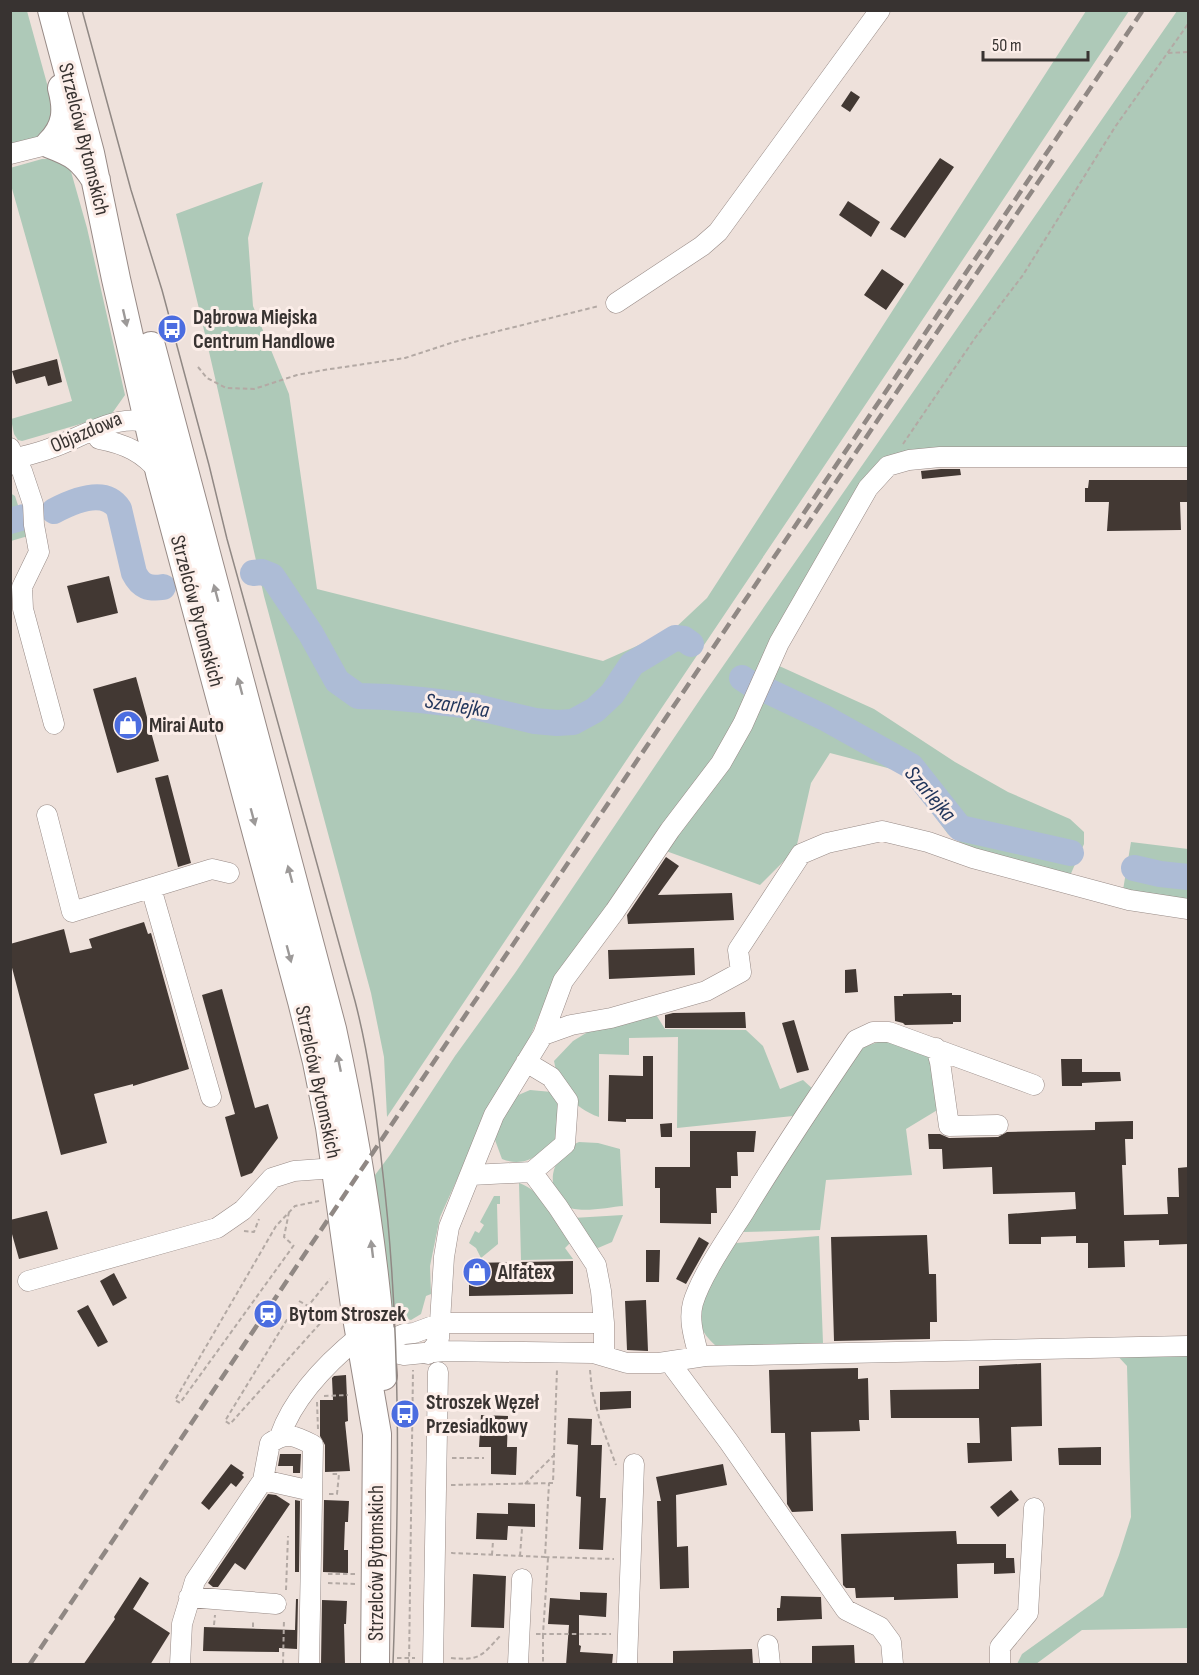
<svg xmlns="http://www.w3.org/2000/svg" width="1199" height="1675" font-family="'Sofia Sans Condensed',sans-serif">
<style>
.green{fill:#aec9b8}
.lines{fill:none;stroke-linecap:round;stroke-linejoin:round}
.river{stroke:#adbcd6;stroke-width:26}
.building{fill:#423833}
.minor-casing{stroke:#978a86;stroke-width:21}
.highway-casing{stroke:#978a86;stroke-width:30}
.path{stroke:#b3a9a4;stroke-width:2;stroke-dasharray:4.5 3;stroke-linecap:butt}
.minor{stroke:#fff;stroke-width:20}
.highway{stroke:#fff;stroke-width:28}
.tram{stroke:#908884;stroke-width:1.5}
.rail{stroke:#908884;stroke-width:4.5;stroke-dasharray:12 6;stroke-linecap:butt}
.oneway{fill:#9c9998}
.labels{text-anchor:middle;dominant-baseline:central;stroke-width:6;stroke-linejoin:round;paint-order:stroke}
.street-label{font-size:21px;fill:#383331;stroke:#fceee9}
.poi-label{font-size:21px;font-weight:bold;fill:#383331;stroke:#fceee9;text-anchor:start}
.water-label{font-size:22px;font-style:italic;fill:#22365c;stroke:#fceee9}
</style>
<rect width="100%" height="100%" fill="#eee1db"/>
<path class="green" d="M10 11H27L54 109 47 130 40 134 41 139 10 145Z
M1086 11H1129C883 380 634 748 387 1117L384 1057 371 993 264 596C235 468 208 341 176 214L263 182 248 238 253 306 289 394 317 589 603 661 673 630 707 598Z
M1177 11H1188V450L891 455 718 753 555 979 527 1044 478 1133 440 1217 430 1266 431 1294 426 1296 421 1314 411 1320 388 1314 369 1183 390 1155 455 1056 515 973 703 695Z
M42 159H50L70 168 87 228 125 395 113 412 108 416 22 441 18 440 14 434 11 419 72 401 11 185 10 168Z
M10 493 15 496 28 536 11 541Z
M777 665 874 709 955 762 1008 792 1070 819 1084 832V844L1069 878 967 847 948 834 903 772 830 753 811 783 796 849 760 885 666 851Z
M1131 842 1188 849V901L1123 890Z
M655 1013 665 1029 746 1030 763 1046 780 1089 803 1080 814 1090 793 1116 677 1128 678 1037 629 1038V1055L599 1054V1117C573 1108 559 1088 554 1061L573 1041 591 1030Z
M889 1038 931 1054 939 1109 906 1129 912 1175 826 1180 820 1230 744 1232 745 1215 856 1050Z
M530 1090 552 1092 560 1099V1136C543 1152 527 1169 502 1159L495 1140 496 1130 516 1096Z
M579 1142 598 1143 620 1149 623 1206C610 1207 577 1214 567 1206 541 1186 554 1153 579 1142Z
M519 1183C543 1191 557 1221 572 1241L565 1248 573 1259 521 1260Z
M494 1196H500V1204H497L498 1244 481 1258 476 1248 469 1243 475 1231 479 1233 484 1225 480 1222Z
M623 1215 612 1242 598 1248 590 1243 573 1218Z
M819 1236 823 1343 717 1347C712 1342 704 1335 702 1328 692 1302 721 1263 736 1243Z
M1114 1352H1188V1628L1082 1630 1036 1664H1017L1022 1654 1103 1596 1119 1555 1131 1517 1127 1366Z"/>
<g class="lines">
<path class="river" d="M54 511C73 501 105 487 119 509L134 573C141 587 149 589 163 587
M10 521 24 517
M253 573 262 572 272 576 311 634 337 681 358 696 388 697 421 700 472 706 535 721 557 723 573 722 595 710 612 694 632 664 675 638 684 639 691 644
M742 678 751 684
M768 691 825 718 911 766 960 828 1071 853
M1134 868 1160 874 1188 877"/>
</g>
<path class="building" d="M851 91 860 97 850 112 841 106Z
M940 158 954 167 905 238 890 229Z
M848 201 880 222 871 237 839 215Z
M882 269 904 284 886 310 864 295Z
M57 359 62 382 48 386 45 376 16 384 12 371Z
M941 469H960L961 475 922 479 921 471Z
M1089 480H1188V502H1180L1181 530 1107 531 1109 502H1085V488H1088Z
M109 576 118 613 77 623 67 586Z
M136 677 159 761 117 773 93 689Z
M168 775 191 863 178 867 155 778Z
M666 857 679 866 658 895 732 893 734 920 628 924 627 915Z
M144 922 148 934 151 933 189 1069 133 1086V1084L94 1094 107 1143 61 1155 10 960V944L64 929 70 953 92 948 89 939Z
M694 948 695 975 609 979 608 950Z
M856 969 858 992 845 993V970Z
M222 989 255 1108 268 1104 278 1138 252 1173 241 1177 225 1117 235 1114 202 995Z
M952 993V995H961V1022H953V1024L905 1025 903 1023 895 1021 894 996H903V994Z
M745 1012 746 1028H665V1015L673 1013Z
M794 1020 809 1070 797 1073 782 1023Z
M643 1056H653V1119H626V1122L608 1121 609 1075 643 1076Z
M1061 1059H1082V1072H1120L1121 1081 1082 1083V1086H1062Z
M1133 1121V1139H1125L1126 1165H1122L1124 1215 1168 1214 1167 1197H1179L1178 1168 1188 1167V1244L1159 1245V1240L1124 1241 1125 1267 1088 1268V1243H1076V1236L1041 1237V1244H1009L1008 1214 1076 1209 1075 1192 993 1194 992 1167 943 1169 942 1149H929L928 1134H940L949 1138 998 1137 1007 1132 1095 1130V1122Z
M672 1123V1137H661L660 1124Z
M690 1131H756L754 1152H737L738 1176H731V1188H716L717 1213H711V1224L660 1223V1188H655V1167H690Z
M47 1211 58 1249 19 1259 10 1227V1220Z
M927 1235 929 1274H936L937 1322H930V1339L834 1341 831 1237Z
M699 1237 709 1243 686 1284 676 1279Z
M646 1250H660L659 1282H646Z
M573 1261V1294L469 1296V1263Z
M114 1273 127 1298 113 1306 100 1281Z
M646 1300 648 1351 627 1350 625 1301Z
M88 1305 108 1342 98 1347 77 1311Z
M1041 1363 1042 1426 1011 1427 1012 1461 968 1463 967 1443H980L979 1418H891L890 1390 979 1389V1366Z
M858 1368V1379L868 1378 869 1420H859L860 1431 811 1432 813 1511 792 1512 787 1504 785 1433H771L769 1370Z
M346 1375 348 1421 345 1422 350 1471 325 1472V1445L320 1436V1400H333L332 1378 334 1376Z
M631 1391V1408L600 1410V1392Z
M481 1415 508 1416 507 1447H517L516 1475 491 1474V1447H479Z
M568 1418 592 1419 591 1445H602L600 1498H606L603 1550 579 1549 581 1497 576 1496 578 1445 567 1444Z
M1101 1447V1465H1059L1058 1448Z
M280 1454H301L300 1473H293V1466H278Z
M231 1464 244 1473 242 1475 244 1477 236 1487 231 1483 209 1510 201 1503Z
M723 1464 727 1485 676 1495 677 1547 688 1546 689 1588 660 1589 657 1501H661L656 1477Z
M1011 1490 1019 1500 998 1517 990 1507Z
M268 1494 276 1495 290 1504 245 1570 235 1563 218 1587H213L208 1583Z
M295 1500 300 1501 299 1572H295Z
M324 1500 349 1501 348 1522H345L344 1550H348V1573L323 1572Z
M508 1503 535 1504V1527L508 1526 507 1540 476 1539 477 1513 508 1514Z
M956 1531 957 1544H1006V1558H1014L1015 1573 994 1574V1563L957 1564 958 1598 894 1600V1597L856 1598 855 1588H846L843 1585 841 1534Z
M473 1574 506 1576 504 1628 471 1627Z
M140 1577 149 1583 133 1609 170 1633 150 1665H83L115 1619 114 1617Z
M580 1592 607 1593 606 1617 579 1615V1645L581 1646 580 1652 613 1654 612 1665H566L569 1625 548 1624 550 1598 580 1600Z
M781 1596 821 1597 822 1619 777 1621V1608H780Z
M296 1599H298L297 1649 279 1648V1652L203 1651 204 1627 295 1630Z
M322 1600 347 1601 346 1624H344L345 1665H321Z
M854 1645 855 1665H812V1646Z
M752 1649 753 1665H673V1651Z"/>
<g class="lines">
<g class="minor-casing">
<path id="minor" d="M10 154 50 144
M616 303 702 246 718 232 880 10
M99 439C125 444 143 452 160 473
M10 448 14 459 22 471 33 504 34 525 39 552 22 587 23 609 54 724
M10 460C24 456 38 453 51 448 82 438 126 406 158 428
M47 815 72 912 212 869 229 873
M151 888 211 1097
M543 1035 571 1025 611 1018 706 991 741 972 738 950 801 854 827 843 882 831 928 842 973 858 1129 900 1188 909
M936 1048 940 1062 949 1126 998 1125
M526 1062 551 1077 568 1101 565 1144 532 1172
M471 1175 532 1172 558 1207 596 1265 601 1291 604 1323V1355
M28 1281 217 1228 243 1210 272 1178 294 1171 336 1168
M373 1340 391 1352 404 1355 444 1351 593 1353 627 1363H659L705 1356 1188 1346
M375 1352 389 1340 404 1334 414 1333 441 1323H604
M428 1354 435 1346 439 1338 444 1257 449 1227 494 1115 543 1035 563 981 615 911 670 830 721 763 743 724 779 643 868 488 888 466 909 460 940 457H1188
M699 1357C695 1340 688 1321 693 1303 701 1276 728 1237 744 1212 780 1153 818 1096 856 1040L873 1032H889L1034 1085
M673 1361 674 1368 729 1442 846 1610 880 1627 891 1642 893 1664
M280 1436C294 1396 328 1362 360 1336
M263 1480 312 1491
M189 1597 276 1604
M768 1645 770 1664
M180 1664 182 1624 195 1581 263 1480 270 1443C287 1431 296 1436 313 1445L309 1664
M433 1664 438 1372
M518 1664 522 1579
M627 1664 634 1464
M1000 1664V1647L1028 1613 1034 1508"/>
</g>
<g class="highway-casing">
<path id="highway" d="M52 10 90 153 116 279 160 473 302 1001 317 1062 330 1127 355 1306 377 1434 375 1664
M62 88C68 110 67 127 50 144 74 153 82 158 96 180
M151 346 332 1029C357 1144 376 1258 383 1376"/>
</g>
<path class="path" d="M1168 53 1188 52
M198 367 207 378 226 388 254 389 297 375 324 370 405 358 454 342 599 306
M903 444 975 338 1023 275 1115 127 1188 24
M289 1212 284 1237 293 1245
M244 1231 254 1232 259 1219
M294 1245 180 1403 175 1400 276 1226 295 1206 319 1201
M299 1301 308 1306 330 1279
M291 1313 225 1421 230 1424 333 1309
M590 1370 592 1391 600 1421 616 1465
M324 1396 348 1395
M317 1402 318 1429
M452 1430 478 1431
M452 1458H484
M525 1484 555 1454
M451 1485 553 1483 557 1369
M329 1494H337L339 1474H330
M452 1552V1553L545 1557 549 1483
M492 1555 493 1541
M520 1556 522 1529
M545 1557 614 1559
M548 1558 543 1634H611
M328 1574H355
M328 1583 355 1584
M286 1590 288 1536
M214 1625 215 1615
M253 1627V1620
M536 1634H543V1662
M397 1658H415
M451 1658C481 1661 482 1655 501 1635
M283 1664 284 1619
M409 1664 413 1370"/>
<use href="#minor" class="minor"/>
<use href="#highway" class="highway"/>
<path class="tram" d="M82 10 131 190 162 290 209 465 227 539 355 1001C369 1055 376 1110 382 1166 402 1331 399 1499 393 1664"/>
<path class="rail" d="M805 528 1053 160
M30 1664 390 1127 1143 10"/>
</g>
<defs><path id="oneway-solid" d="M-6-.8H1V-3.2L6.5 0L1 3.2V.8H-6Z" transform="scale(1.5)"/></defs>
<g class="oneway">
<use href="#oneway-solid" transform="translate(125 318) rotate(77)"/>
<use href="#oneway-solid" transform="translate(216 593) rotate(-105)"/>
<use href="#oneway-solid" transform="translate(240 686) rotate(-105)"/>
<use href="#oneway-solid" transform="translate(253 817) rotate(75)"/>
<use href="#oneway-solid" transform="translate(290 874) rotate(-105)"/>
<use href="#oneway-solid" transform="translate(289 954) rotate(75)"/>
<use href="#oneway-solid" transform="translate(339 1063) rotate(-102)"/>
<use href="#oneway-solid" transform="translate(372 1249) rotate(-97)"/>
</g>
<defs>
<g id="bus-disc" transform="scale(1.5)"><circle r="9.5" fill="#4b6de0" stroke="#fceee9"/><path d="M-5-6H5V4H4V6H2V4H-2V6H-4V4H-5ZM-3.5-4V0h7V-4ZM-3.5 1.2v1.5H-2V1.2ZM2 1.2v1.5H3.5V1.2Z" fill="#fff"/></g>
<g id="shop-disc" transform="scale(1.5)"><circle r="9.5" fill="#4b6de0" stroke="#fceee9"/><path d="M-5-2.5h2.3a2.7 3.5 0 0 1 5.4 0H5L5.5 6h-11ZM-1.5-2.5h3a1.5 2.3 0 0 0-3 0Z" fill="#fff"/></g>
<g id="station-disc" transform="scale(1.5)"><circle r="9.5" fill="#4b6de0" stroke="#fceee9"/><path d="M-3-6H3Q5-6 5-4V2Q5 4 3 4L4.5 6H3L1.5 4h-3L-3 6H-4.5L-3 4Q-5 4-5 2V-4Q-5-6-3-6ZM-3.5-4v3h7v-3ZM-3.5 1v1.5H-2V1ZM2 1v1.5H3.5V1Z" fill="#fff"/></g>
</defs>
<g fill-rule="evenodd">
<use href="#bus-disc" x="172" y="329"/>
<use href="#shop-disc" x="128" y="725"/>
<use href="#shop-disc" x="477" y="1272"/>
<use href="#station-disc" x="268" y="1314"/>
<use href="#bus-disc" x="405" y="1414"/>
</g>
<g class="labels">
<g class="street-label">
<text transform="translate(84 139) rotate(76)">Strzelców Bytomskich</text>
<text transform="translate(86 432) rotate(-23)">Objazdowa</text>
<text transform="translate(197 611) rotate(75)">Strzelców Bytomskich</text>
<text transform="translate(318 1082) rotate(78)">Strzelców Bytomskich</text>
<text transform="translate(376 1563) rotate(-90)">Strzelców Bytomskich</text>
</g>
<g class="poi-label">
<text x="193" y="317">Dąbrowa Miejska<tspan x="193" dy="24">Centrum Handlowe</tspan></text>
<text x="149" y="725">Mirai Auto</text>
<text x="498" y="1272">Alfatex</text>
<text x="289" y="1314">Bytom Stroszek</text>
<text x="426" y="1402">Stroszek Węzeł<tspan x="426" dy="24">Przesiadkowy</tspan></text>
</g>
<g class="water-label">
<text transform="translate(457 706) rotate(9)">Szarlejka</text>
<text transform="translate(930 794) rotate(49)">Szarlejka</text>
</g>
</g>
<rect width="1199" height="1675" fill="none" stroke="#383331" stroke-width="24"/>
<path d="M983 51v9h105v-9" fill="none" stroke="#383331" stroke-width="3"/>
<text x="992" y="51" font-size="18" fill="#383331" stroke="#fceee9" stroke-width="4.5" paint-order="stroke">50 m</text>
</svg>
